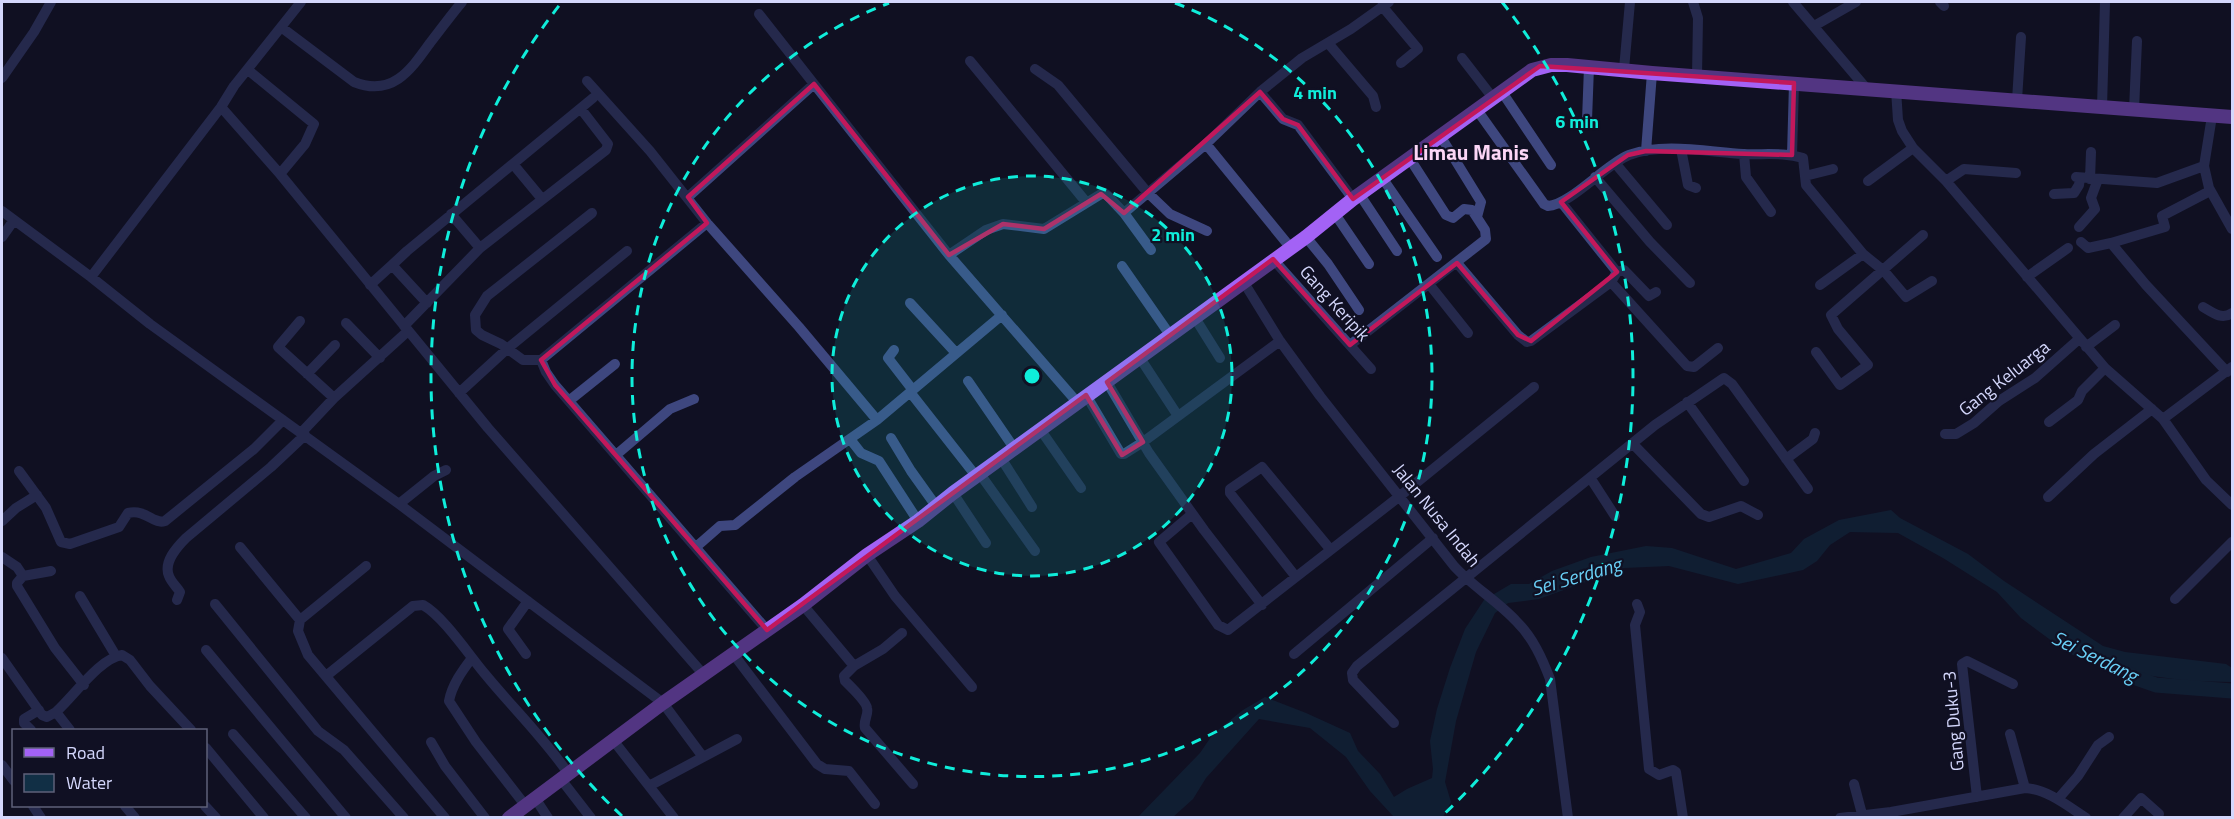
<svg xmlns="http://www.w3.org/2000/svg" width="2234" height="819" font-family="'Titillium Web',sans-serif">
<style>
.water{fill:#112f45}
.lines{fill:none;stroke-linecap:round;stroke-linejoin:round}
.river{stroke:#112f45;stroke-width:15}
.minor{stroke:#3e477f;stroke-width:10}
.major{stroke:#a362f5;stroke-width:14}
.marked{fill:none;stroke:#c2185b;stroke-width:4.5;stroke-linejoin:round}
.ring{fill:none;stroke:#0fedda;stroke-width:3;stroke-dasharray:10 8}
.labels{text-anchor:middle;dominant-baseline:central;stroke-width:4.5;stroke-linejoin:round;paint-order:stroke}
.street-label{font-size:18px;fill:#d4d7fc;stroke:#101023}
.water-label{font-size:20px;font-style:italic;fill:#69cff6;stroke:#101023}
.quarter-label{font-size:21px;font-weight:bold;fill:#fcd6f6;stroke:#101023}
.centre{fill:#0fedda;stroke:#101023;stroke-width:3}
.ring-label{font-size:18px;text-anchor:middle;font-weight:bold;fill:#0fedda;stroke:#101023;stroke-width:4.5;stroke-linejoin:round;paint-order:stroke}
</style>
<rect width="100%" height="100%" fill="#101023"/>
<path class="water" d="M1891 510 1900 518 1968 554 2004 581 2103 646 2125 652 2226 664 2232 668V682L2189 681 2115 671 2068 653 2021 618 1997 592 1943 558 1898 533 1850 532 1830 545 1817 561 1803 570 1738 584 1669 566 1624 568 1539 599 1508 603 1495 613 1476 652 1456 721 1445 782 1451 802 1443 817H1394L1370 791 1346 757 1310 728 1259 719 1206 778 1193 799 1173 817 1137 818 1200 753 1213 734 1243 710 1265 697 1306 713 1350 733 1358 751 1380 774 1394 797 1407 789 1432 778 1433 769 1430 741 1437 709 1450 668 1465 629 1484 600 1511 584H1529L1552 571 1591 557 1646 546 1672 548 1736 569 1791 553 1804 539 1839 520Z"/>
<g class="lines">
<path class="river" d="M2108 662 2136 678 2156 685 2232 691"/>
<path class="minor" d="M1693 2 1698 18 1697 76
M1793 2 1866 88
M1940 2 1944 6
M1382 6 1418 49 1401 63
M759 14 814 84
M1814 26 1856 2
M281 27 354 82C392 97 410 71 430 43 441 29 451 15 462 2
M1328 43 1373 96 1376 107
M1462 58 1493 98
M970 61 1086 202
M1035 69 1058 85 1147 192 1170 214 1207 231
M1624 69 1630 2
M248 70 314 124 305 144 280 174
M2 78 34 32 51 2
M587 81 650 151 707 223 799 327 877 420
M1896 90 1898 120 1902 131 1913 148 1946 181 2105 368 2163 419 2232 367
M1502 92 1551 165
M2017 100 2021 37
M221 107 280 174 488 428 704 675
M2102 107 2105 2
M1477 110 1544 204 1548 206C1570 205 1606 164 1629 155 1662 142 1709 152 1743 154 1763 155 1784 152 1803 158L1805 176
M2134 110 2137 41
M2212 116 2204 166 2209 188 2232 229
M1587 120 1589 67
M1441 137 1481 202 1477 217
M1206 144 1290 247
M1681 149 1688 185 1696 188
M1646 151 1652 73
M1744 154 1746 177 1771 212
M1792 155 1794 83
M1615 163 1667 225
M513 164 542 199
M1833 169 1805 176 1806 185 1863 254 1884 271 1906 297 1932 281
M1595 177 1650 242 1690 283
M2076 177 2157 183 2204 166
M1383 179 1437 257
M2090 179 2091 152
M1868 181 1913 148
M1946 181 1964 169 2016 173
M2210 191 2162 216 2165 227 2111 243 2146 285 2227 372
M2054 194 2074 193 2079 185 2080 178
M1360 195 1397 251
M688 197 814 84 949 255 1077 402
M1353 199 1298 125 1283 119 1260 92 1302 58 1351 29 1389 2
M1561 202 1617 272
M2 211 91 277 150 324 399 504 663 703 703 757
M451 214 480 248
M1335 214 1369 264
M707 223 541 360 546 372 555 385 767 630
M2079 227 2095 209 2091 198 2098 179
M2 237 14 220
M1306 237 1328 264 1359 310
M2081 242 2088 248 2111 243
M1151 250 1124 213 1206 144 1260 92
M949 255 986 230 1003 224 1044 229 1101 194H1106L1124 213
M1273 259 1371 369
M1457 263 1518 335 1527 342 1531 341 1611 282 1617 272
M1122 266 1170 335
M1617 272 1624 270 1649 296 1656 292
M91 277 221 107 234 86 301 2
M2027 277 2068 248
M1243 281 1280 341 1320 396 1454 566C1473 587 1498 601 1517 622 1533 638 1542 658 1550 679L1568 818
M1611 282 1687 366 1694 367 1718 348
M1429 284 1468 333
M370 285 392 265
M1820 285 1863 254
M427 303 392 265 407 251 593 98
M910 303 956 353
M2203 307C2213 313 2222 320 2232 313
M1195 318 1220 358
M300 321 278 347 334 398
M346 323 380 358
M404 326 480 248 606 150 608 144 581 109
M1350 345 1486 239 1485 230 1472 210 1464 209 1453 218 1446 215 1410 159
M2086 347 2115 325
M894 350 888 358 912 389
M1816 352 1840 385 1868 365 1838 329 1831 315 1923 235
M1140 358 1178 416
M541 360H523L501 344 482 335 476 330 475 315 487 296 592 213
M307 374 335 345
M968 381 1014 448
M1107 382 1149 453 1204 530 1262 605
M910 392 976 476
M459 393 507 349 627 251
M1086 395 1121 454H1124L1143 442 1280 341
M570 400 615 364
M1687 402 1744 481
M2163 419 2206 480 2232 505
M2049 422 2078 400 2082 391 2105 368
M1040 429 1081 488
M301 433 334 398 408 331
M1945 434H1956L1974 423 1999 401 2035 378 2079 339
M891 438 911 471 936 506
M850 439 861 453 879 461 918 521
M1633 444 1701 514 1709 517 1741 506 1758 515
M616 455 670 409 694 399
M1001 458 1032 507
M1786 459 1813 439 1815 433
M19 471 46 508 61 542 70 544 119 527 128 513C147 509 153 525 165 521L254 449 283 420
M980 474 1035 551
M1591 479 1615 516
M953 493 986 543
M2048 497 2094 454 2152 409
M399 504 434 476 446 470
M1192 514 1159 542 1218 625 1228 630 1400 496 1534 387
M2 521 16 508 37 495
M240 547 300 620
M696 547 720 526 735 525 795 477 877 420 1002 315
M867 555 895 596 972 687
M2 557 17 567 23 576 51 571
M366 566 300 620 298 631 308 655 445 818
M23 576 17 583V586L55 648 84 685
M1296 577 1230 493V489L1262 467 1330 549
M80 596 116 656
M2175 599 2232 542
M177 600 180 592C177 587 171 582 169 576 163 562 177 547 186 538L271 467 305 435
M215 604 318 731 344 750 404 818
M1637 604 1640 612 1635 625 1649 769 1659 775 1673 770 1676 772 1683 818
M803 605 854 666 883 649 902 633
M206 650 346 818
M526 654 508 629 528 601
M1294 654 1433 538
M734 655 817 764 825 769 849 771 875 804
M2 658 42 715 47 717 56 712
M472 658C462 671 452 685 449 701L476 742 525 805
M854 666 844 676 845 681C850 686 866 701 867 708 869 715 863 720 865 728L913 784
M326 676 413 606 423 605C443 616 469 655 485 674 512 707 543 737 568 773
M1394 723 1353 680 1352 673 1357 666 1655 425 1721 380 1724 378 1732 384 1808 489
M31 730 24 723V719L39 710
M70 730 56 712C74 696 100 658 122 655L130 660 150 686 191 730
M233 734 306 818
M2010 734 2025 788
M613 740 649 786 737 739
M431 742 445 766 485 818
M206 748 264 818
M2 765 14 781
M560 778 591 818
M1854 784 1862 814
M649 786 674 818
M1977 797 1962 664 1967 661 2013 684
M535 798 548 818
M2058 799 2078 776 2098 745 2109 737
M33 806 41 818
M125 806 135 818
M205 806 216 818
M1840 818 1891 812 2025 788C2047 789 2068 806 2086 818
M2123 818 2141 798 2159 814"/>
<path class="major" d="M509 818 663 703 803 605 867 555 918 521 953 493 1306 237 1353 199 1532 70 1551 65H1567L1652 73 2232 117"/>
</g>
<path d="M0 0H2234V819H0ZM1540 66 1794 83 1792 155 1646 151 1628 155 1561 202 1617 272 1531 341 1518 335 1457 263 1350 345 1273 259 1107 382 1143 442 1122 455 1086 395 767 630 555 385 541 360 707 223 688 197 814 84 949 255 1003 224 1044 229 1101 194 1124 213 1260 92 1283 119 1298 125 1353 199Z" fill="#101023" fill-opacity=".55" fill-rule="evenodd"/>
<path class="marked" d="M1540 66 1794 83 1792 155 1646 151 1628 155 1561 202 1617 272 1531 341 1518 335 1457 263 1350 345 1273 259 1107 382 1143 442 1122 455 1086 395 767 630 555 385 541 360 707 223 688 197 814 84 949 255 1003 224 1044 229 1101 194 1124 213 1260 92 1283 119 1298 125 1353 199Z"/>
<circle cx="1032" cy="376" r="200" fill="#0fedda" fill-opacity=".12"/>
<g class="ring">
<circle cx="1032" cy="376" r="200"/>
<path d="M1175 3A400 400 0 1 1 889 3"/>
<path d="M622 816A601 601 0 0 1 562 2M1502 2A601 601 0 0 1 1442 816"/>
</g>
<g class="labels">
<g class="street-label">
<text transform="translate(1335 303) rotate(48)">Gang Keripik</text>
<text transform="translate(2004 378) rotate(-38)">Gang Keluarga</text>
<text transform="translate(1437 515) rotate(51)">Jalan Nusa Indah</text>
<text transform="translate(1953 721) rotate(-95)">Gang Duku-3</text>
</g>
<g class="water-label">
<text transform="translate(1576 576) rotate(-16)">Sei Serdang</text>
<text transform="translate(2095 656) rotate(26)">Sei Serdang</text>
</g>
<g class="quarter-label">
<text x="1471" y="152">Limau Manis</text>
</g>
</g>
<circle cx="1032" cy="376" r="9" class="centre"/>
<g class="ring-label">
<text x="1315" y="99">4 min</text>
<text x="1577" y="128">6 min</text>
<text x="1173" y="241">2 min</text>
</g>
<rect width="2234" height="819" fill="none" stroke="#d4d7fc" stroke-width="6"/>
<rect x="12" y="729" width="195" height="78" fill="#101023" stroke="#5e607a" stroke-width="1.5"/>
<rect x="24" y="748" width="30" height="9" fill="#a362f5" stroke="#5e607a" stroke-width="1.5"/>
<text x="66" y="759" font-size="18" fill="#d4d7fc">Road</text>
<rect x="24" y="774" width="30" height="18" fill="#112f45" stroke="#5e607a" stroke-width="1.5"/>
<text x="66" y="789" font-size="18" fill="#d4d7fc">Water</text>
</svg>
